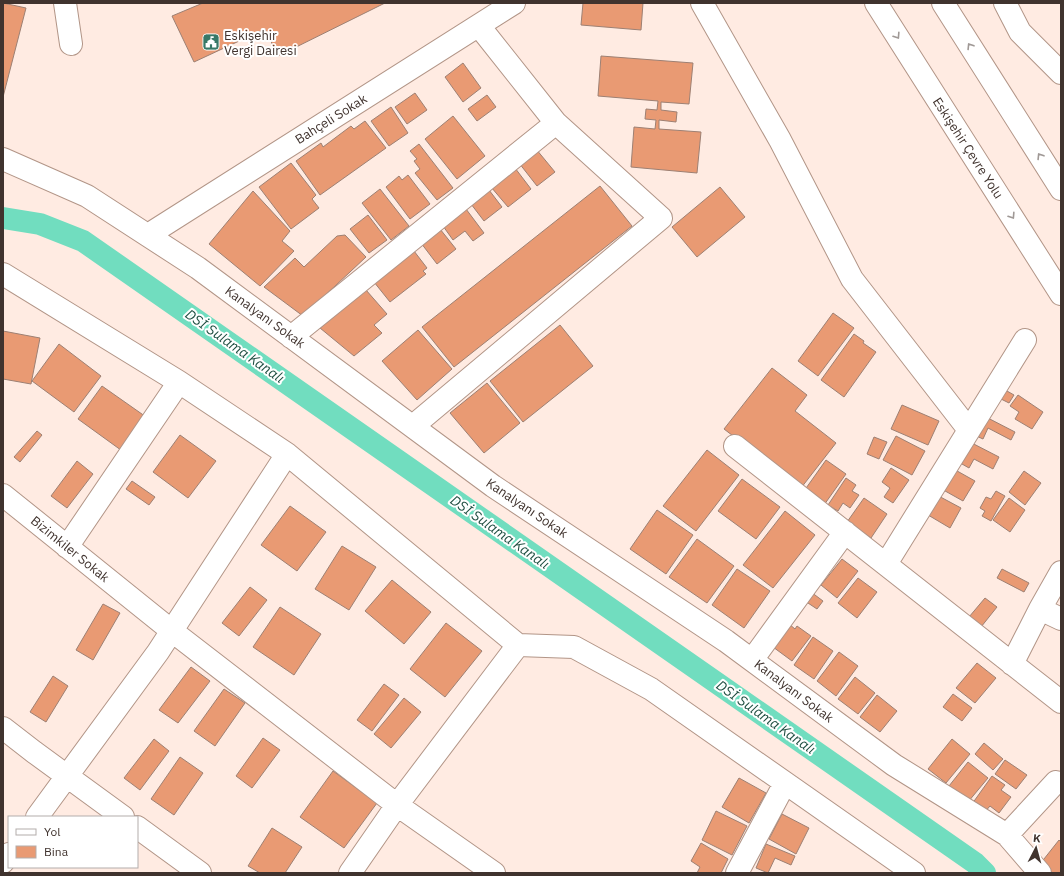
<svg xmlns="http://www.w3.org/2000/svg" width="1064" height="876" font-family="'IBM Plex Sans',sans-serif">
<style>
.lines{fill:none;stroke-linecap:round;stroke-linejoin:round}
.canal{stroke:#71ddbf;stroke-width:22}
.building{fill:#e99a73;stroke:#9d8073}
.minor-casing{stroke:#b29587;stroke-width:24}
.highway-casing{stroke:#b29587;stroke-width:24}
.minor{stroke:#fff;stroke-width:22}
.highway{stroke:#fff;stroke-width:22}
.oneway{stroke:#a09996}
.labels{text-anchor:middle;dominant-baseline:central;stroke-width:4;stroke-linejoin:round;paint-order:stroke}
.poi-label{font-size:13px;fill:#40332e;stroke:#fff;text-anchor:start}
.street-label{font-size:13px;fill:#40332e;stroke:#fff}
.water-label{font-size:14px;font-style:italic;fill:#204f42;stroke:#fff}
</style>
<rect width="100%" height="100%" fill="#ffebe2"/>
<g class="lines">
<path class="canal" d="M3 218 40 224 83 241 975 863 985 873"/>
</g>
<path class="building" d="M3 3 26 8 3 97Z
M203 3H385L278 56 265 29 194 62 172 16Z
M583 3H643L641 30 581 25Z
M601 56 693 63 689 104 661 102V110L677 112 676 122 659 120V129L701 132 697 173 631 167 634 127 655 129 656 120 645 119 646 109 657 110 658 101 598 96Z
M463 63 481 88 463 102 445 77Z
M415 93 427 110 407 124 395 107Z
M487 95 496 107 477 121 468 109Z
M391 107 408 133 389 146 371 121Z
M453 116 485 156 457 179 425 139Z
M365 121 386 148 320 195 296 161 321 143 323 147 351 126 354 129Z
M419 144 453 188 437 200 415 173 420 169 414 161 417 159 410 151Z
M536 149 555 172 537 186 519 163Z
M291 163 316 195 312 199 319 208 291 229 259 187Z
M515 168 531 189 508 207 491 187Z
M408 175 430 204 410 219 386 187 399 176 402 180Z
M600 186 632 226 454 367 422 327Z
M720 187 745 217 697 257 672 227Z
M380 189 409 226 391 240 362 203Z
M489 190 502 207 484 221 471 204Z
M253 191 290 231 282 241 294 251 260 286 209 244Z
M466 209 484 233 473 241 465 231 453 240 443 226Z
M368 215 387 240 369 253 350 229Z
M440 229 456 249 437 264 421 243Z
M345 235 366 257 303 316 264 287 295 258 304 267 337 236Z
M414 251 427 268 423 271 426 274 390 302 374 282Z
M366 290 387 314 374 325 382 333 354 356 320 328Z
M833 313 854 328 818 376 798 361Z
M560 325 593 366 523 422 490 381Z
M418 330 452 369 417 400 382 361Z
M3 331 40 338 31 384 3 379Z
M854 334 864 341 863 343 876 352 844 397 821 380Z
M59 344 101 376 74 412 32 381Z
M772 368 807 395 795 411 836 443 801 488 724 429Z
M487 383 520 423 484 453 450 413Z
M102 386 149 419 125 453 78 419Z
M1000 387 1014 395 1009 403 995 396Z
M1018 395 1043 412 1032 429 1015 419 1019 412 1010 406Z
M902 405 939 421 928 445 891 429Z
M982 415 1015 432 1011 440 988 428 983 439 972 434Z
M37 431 42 435 20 462 14 457Z
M180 435 216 461 188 498 153 472Z
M896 436 925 451 912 475 883 460Z
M874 437 887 442 879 459 867 454Z
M966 440 999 457 993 469 974 459 969 468 955 460Z
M707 450 739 475 696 531 663 506Z
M826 460 846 474 824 505 804 491Z
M77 461 93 474 67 508 51 496Z
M950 467 975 481 963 501 938 487Z
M891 468 909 480 893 503 884 497 890 488 882 482Z
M1024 471 1041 483 1025 505 1009 492Z
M846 478 856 485 852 491 859 495 850 508 843 503 838 511 828 505Z
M742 479 780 507 756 539 718 511Z
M132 481 155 497 149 505 126 489Z
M996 491 1005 496 991 521 982 516 985 511 980 508 986 497 991 499Z
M933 493 961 508 950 528 923 512Z
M864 498 887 514 871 538 847 522Z
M1009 498 1025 510 1010 532 993 520Z
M290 506 326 532 297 571 261 545Z
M657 510 693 535 666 574 630 549Z
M785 511 815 535 773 588 743 565Z
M697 539 734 566 707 603 669 577Z
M342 546 376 567 349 610 315 589Z
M842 559 858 571 837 598 821 585Z
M737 569 770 591 744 628 712 605Z
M1002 569 1029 583 1024 592 997 578Z
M858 578 877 592 857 618 838 603Z
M392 580 431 612 404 644 365 611Z
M250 587 267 600 239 636 222 623Z
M811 592 823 601 817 609 805 601Z
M985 598 997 607 981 627 969 617Z
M103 604 120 613 93 660 76 650Z
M280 607 321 634 294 675 253 647Z
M446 623 482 651 445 697 410 669Z
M789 624 795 629 797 626 811 636 792 661 773 647Z
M813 637 833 651 814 679 794 665Z
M839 652 858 666 836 696 817 681Z
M977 663 996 678 975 703 956 688Z
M191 667 210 681 178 723 159 710Z
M53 676 68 686 46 722 30 712Z
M855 677 875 693 858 714 838 699Z
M384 684 399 695 372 731 357 720Z
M224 689 245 703 215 746 194 731Z
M953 694 972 708 962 721 943 707Z
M877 695 897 711 880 732 860 717Z
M404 698 421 712 391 748 374 734Z
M263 738 280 750 252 788 236 776Z
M154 739 169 751 140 790 124 778Z
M952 739 970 754 946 783 928 769Z
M984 743 1003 759 993 770 975 754Z
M180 757 203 773 174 815 151 799Z
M1005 760 1027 775 1016 789 995 774Z
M968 762 988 778 968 802 949 786Z
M333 771 377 803 344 848 300 817Z
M992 776 1005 785 1001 790 1011 797 999 813 990 806 984 813 972 804Z
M739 778 766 793 749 823 722 807Z
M716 811 747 826 732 855 702 840Z
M782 814 809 828 796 854 769 839Z
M272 828 302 847 285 873H260L248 866Z
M1059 840 1061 842V873H1053L1040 864Z
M701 843 728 859 721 873H697L700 867 691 861Z
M766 844 795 856 791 865 775 858 768 873 756 868Z"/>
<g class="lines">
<g class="minor-casing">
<path id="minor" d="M65 3 71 44
M702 3 780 140 852 279 969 430
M1005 3 1020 32 1061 73
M3 159 87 196 198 268 493 486 726 641 894 765 1007 835 1040 873
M148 235 514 3
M3 274 179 382 287 454 518 645
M291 337 556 123
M413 426 661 218 556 123 479 26
M735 446 1061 702
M3 495 172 631 397 805 350 873
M67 547 179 382
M886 564 1025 340
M1040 609 1061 619
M752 660 845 532
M1012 664 1040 609 1061 572
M3 728 34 752 123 817
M37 817 158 652 287 454
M137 827 200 873
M1007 835 1056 782
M3 862 9 854
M494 873 397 805 518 645 574 647 651 689 914 873
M737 873 785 783"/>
</g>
<g class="highway-casing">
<path id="highway" d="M876 3 1061 294
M943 3 1061 189"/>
</g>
<use href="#minor" class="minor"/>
<use href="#highway" class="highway"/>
</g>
<defs><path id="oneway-chevron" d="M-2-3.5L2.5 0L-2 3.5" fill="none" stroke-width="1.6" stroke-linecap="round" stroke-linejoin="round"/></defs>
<g class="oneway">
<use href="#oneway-chevron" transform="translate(897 36) rotate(57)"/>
<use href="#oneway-chevron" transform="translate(970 46) rotate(-122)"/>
<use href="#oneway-chevron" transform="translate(1040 156) rotate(-122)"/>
<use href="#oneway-chevron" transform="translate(1012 216) rotate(57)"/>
</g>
<defs>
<g id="civic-square" transform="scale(0.9)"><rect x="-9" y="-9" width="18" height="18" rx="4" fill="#387867" stroke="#fff"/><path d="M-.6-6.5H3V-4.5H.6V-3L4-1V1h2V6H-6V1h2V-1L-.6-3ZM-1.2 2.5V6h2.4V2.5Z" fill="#fff"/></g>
</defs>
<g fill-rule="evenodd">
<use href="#civic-square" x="211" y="42"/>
</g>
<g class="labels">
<g class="poi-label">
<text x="224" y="35">Eskişehir<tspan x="224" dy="15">Vergi Dairesi</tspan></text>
</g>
<g class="street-label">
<text transform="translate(331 119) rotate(-32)">Bahçeli Sokak</text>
<text transform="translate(968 148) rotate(57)">Eskişehir Çevre Yolu</text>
<text transform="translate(265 317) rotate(36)">Kanalyanı Sokak</text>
<text transform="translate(527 508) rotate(34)">Kanalyanı Sokak</text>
<text transform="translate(70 549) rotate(39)">Bizimkiler Sokak</text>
<text transform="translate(794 691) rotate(37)">Kanalyanı Sokak</text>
</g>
<g class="water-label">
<text transform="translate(235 346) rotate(35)">DSİ Sulama Kanalı</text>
<text transform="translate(500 532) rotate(35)">DSİ Sulama Kanalı</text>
<text transform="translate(766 717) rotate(35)">DSİ Sulama Kanalı</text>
</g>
</g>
<rect width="1064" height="876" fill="none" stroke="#40332e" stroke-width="8"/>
<rect x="8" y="816" width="130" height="52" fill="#ffffff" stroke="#b3adab"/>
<rect x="16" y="829" width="20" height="6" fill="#ffffff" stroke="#b3adab"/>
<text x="44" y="836" font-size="12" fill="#40332e">Yol</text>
<rect x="16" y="846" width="20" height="12" fill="#e99a73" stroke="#b3adab"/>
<text x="44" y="856" font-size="12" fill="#40332e">Bina</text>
<g transform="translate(1036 848) rotate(6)" stroke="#ffffff" stroke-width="3" paint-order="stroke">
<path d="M0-3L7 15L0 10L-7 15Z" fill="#40332e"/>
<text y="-6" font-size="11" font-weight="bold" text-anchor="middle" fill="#40332e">K</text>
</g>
</svg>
